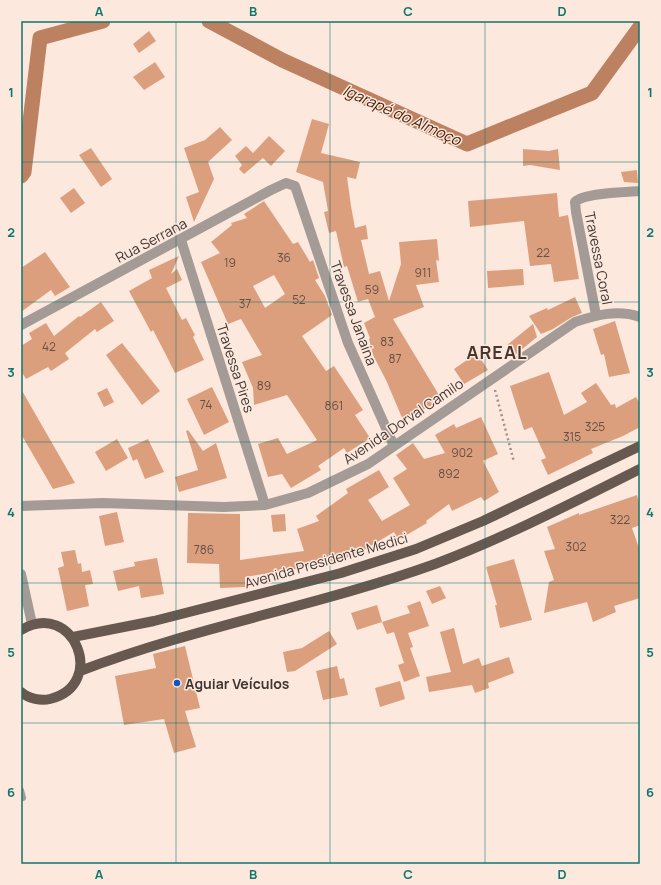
<svg xmlns="http://www.w3.org/2000/svg" width="661" height="885" font-family="Manrope,sans-serif">
<style>
.lines{fill:none;stroke-linecap:round;stroke-linejoin:round}
.canal{stroke:#bc8161;stroke-width:15}
.building{fill:#dc9f7e;fill-rule:evenodd}
.path{stroke:#a0918a;stroke-width:2.5;stroke-dasharray:2 3;stroke-linecap:butt}
.service{stroke:#a49b96;stroke-width:6}
.minor{stroke:#a49b96;stroke-width:10}
.primary{stroke:#675850;stroke-width:10}
.grid{fill:none;stroke:#0f766e;stroke-width:1;stroke-opacity:0.55}
.poi-dot{fill:#0b58c2;stroke:#fde8dd;stroke-width:1.5}
.labels{text-anchor:middle;dominant-baseline:central;stroke-width:3;stroke-linejoin:round;paint-order:stroke}
.number-label{font-size:12px;fill:#655044}
.street-label{font-size:14px;fill:#3d3531;stroke:#fde8dd}
.poi-label{font-size:14px;font-weight:bold;fill:#3d3531;stroke:#fde8dd;text-anchor:start}
.water-label{font-size:15px;font-style:italic;fill:#461e05;stroke:#fde8dd}
.district-label{font-size:18px;font-weight:bold;letter-spacing:1px;fill:#46362d;stroke:#fde8dd}
.neatline{fill:none;stroke:#0f766e;stroke-width:1.5}
.grid-label{font-size:13px;text-anchor:middle;font-weight:bold;fill:#0f766e}
</style>
<rect width="100%" height="100%" fill="#fde8dd"/>
<g class="lines">
<path class="canal" d="M209 21 282 60 467 144 592 93 640 27
M21 176 24 172 40 38 103 21"/>
</g>
<path class="building" d="M149 31 156 41 139 53 133 44Z
M155 62 165 77 144 90 133 77Z
M312 119 329 124 321 153 360 162 356 179 347 177 351 206 355 228 366 225 368 239 361 240 369 274 380 271 389 301 401 264 399 242 437 239 439 261 436 260 439 282 416 285 424 307 393 319 442 400 403 420 386 380 373 355 369 339 370 338 364 323 375 317 368 299 358 302 347 266 344 267 336 231 329 233 324 212 328 211 323 182 296 172Z
M220 127 232 140 208 162 214 179 194 222 186 197 199 192 184 148 205 140Z
M269 136 285 151 271 166 263 158 244 174 239 169 242 165 235 156 246 146 253 153Z
M91 148 112 179 101 187 79 155Z
M523 149 549 151 558 149 560 170 530 165 523 166Z
M637 170 638 183 624 182 621 172Z
M74 188 85 203 71 213 60 198Z
M557 193 559 217 568 215 579 279 554 282 551 264 530 266 524 221 470 227 468 201Z
M264 201 293 244 298 242 310 262 313 260 319 278 315 280 325 296 332 315 302 336 326 371 334 366 363 410 355 415 370 438 347 453 344 448 318 466 321 470 291 488 282 474 268 477 258 444 278 438 287 454 317 440 287 395 254 405 253 388 242 362 262 355 241 319 228 324 201 262 220 253 211 242 232 225 231 223 247 218 244 214ZM274 275 285 294 265 308 253 286Z
M45 252 70 287 55 296 51 290 21 312V268Z
M179 256 171 274 177 269 182 280 166 288 182 320 186 318 195 335 193 337 204 360 175 373 164 351 153 330 151 332 129 291 152 278 149 270Z
M523 269 524 285 488 288 487 271Z
M575 297 582 313 572 317 553 329 541 334 529 316 547 308 548 310Z
M101 302 114 321 97 332 95 329 65 353 69 359 51 371 48 367 26 379 21 371V346L32 339 29 333 46 323 54 336 79 316 80 317Z
M615 321 630 373 609 377 604 354 601 355 593 329Z
M533 324 537 337 515 355 507 345Z
M122 343 160 391 142 405 106 355Z
M477 353 488 370 464 384 454 369Z
M549 372 564 415 587 402 581 393 596 383 611 405 615 404 616 408 636 397 640 404V427L623 436 591 449 593 453 548 475 541 460 546 458 540 445 532 427 524 430 510 386Z
M212 387 229 422 204 435 187 399Z
M107 388 114 402 104 407 97 393Z
M21 389 75 483 53 489 21 434Z
M481 417 498 454 483 461 499 492 484 501 481 497 452 511 449 504 426 521 427 523 398 540 394 532 364 550 334 563 245 577V587L220 588 219 564 187 563 188 513 240 514V560L304 551 297 529 319 521 316 516 348 493 346 489 379 470 389 487 368 500 382 521 410 505 393 478 407 469 396 455 413 443 424 459 445 453 435 435 454 424 456 428Z
M188 430 203 451 216 443 227 478 179 492 175 477 198 470 186 431Z
M117 439 128 458 106 471 95 452Z
M148 439 164 472 145 479 137 459 133 461 128 448Z
M637 495 640 506V525L632 528 640 551V598L614 606 616 612 593 622 587 602 544 613 549 582 554 580 544 551 555 549 547 527 579 513V515Z
M117 512 124 542 105 546 99 516Z
M285 514 286 531 273 532 271 515Z
M75 550 78 564 81 563 82 572 90 570 93 584 85 585 89 606 67 611 58 568 64 566 61 552Z
M157 558 164 594 141 598 139 586 118 591 113 571 135 566 134 562Z
M514 559 532 620 500 628 495 605H497L486 567Z
M440 586 446 598 432 604 426 591Z
M420 601 429 626 408 633 413 647 410 648 420 676 404 682 398 665 404 663 394 632 387 634 382 622 410 613 407 606Z
M377 605 382 622 357 630 351 613Z
M454 628 463 664 479 658 482 666 509 657 514 673 488 683 489 688 475 693 472 685 429 692 426 677 451 672 440 632Z
M329 631 337 644 295 671 287 672 283 652 302 648Z
M185 646 200 708 185 711 196 747 174 753 164 719 124 725 115 676 156 668 153 654Z
M337 666 340 679 344 678 348 695 323 700 316 671Z
M400 681 405 699 380 707 375 688Z"/>
<g class="lines">
<path class="path" d="M495 390 514 462"/>
<path class="service" d="M21 790 23 798"/>
<path class="minor" d="M181 240 265 505
M596 315 576 212 575 202C583 193 627 192 640 191
M21 325 271 190 286 183 295 186 348 343 394 446
M21 506 103 503 224 507 265 505 308 493 368 464 575 322C596 315 618 309 640 317
M21 574 32 624"/>
<path class="primary" d="M21 630C74 598 108 685 50 699 41 701 29 699 21 692
M73 637 154 621 341 573 416 549 483 521 640 446
M80 671C195 627 318 606 435 564 506 537 572 503 640 469"/>
</g>
<path class="grid" d="M176 21V864M330 21V864M485 21V864M21 162H640M21 302H640M21 442H640M21 583H640M21 723H640"/>
<circle class="poi-dot" cx="177" cy="683" r="4"/>
<g class="labels">
<g class="number-label">
<text x="543" y="252">22</text>
<text x="284" y="257">36</text>
<text x="230" y="262">19</text>
<text x="423" y="272">911</text>
<text x="372" y="289">59</text>
<text x="299" y="299">52</text>
<text x="245" y="303">37</text>
<text x="387" y="341">83</text>
<text x="49" y="346">42</text>
<text x="395" y="358">87</text>
<text x="264" y="385">89</text>
<text x="206" y="404">74</text>
<text x="334" y="405">861</text>
<text x="595" y="426">325</text>
<text x="572" y="436">315</text>
<text x="462" y="452">902</text>
<text x="449" y="473">892</text>
<text x="620" y="519">322</text>
<text x="576" y="546">302</text>
<text x="204" y="549">786</text>
</g>
<g class="street-label">
<text transform="translate(151 240) rotate(-28)">Rua Serrana</text>
<text transform="translate(599 258) rotate(79)">Travessa Coral</text>
<text transform="translate(354 313) rotate(70)">Travessa Janaína</text>
<text transform="translate(236 368) rotate(72)">Travessa Pires</text>
<text transform="translate(403 421) rotate(-34)">Avenida Dorval Camilo</text>
<text transform="translate(326 560) rotate(-16)">Avenida Presidente Medici</text>
</g>
<g class="poi-label">
<text x="185" y="683">Aguiar Veículos</text>
</g>
<g class="water-label">
<text transform="translate(402 115) rotate(24)">Igarapé do Almoço</text>
</g>
<g class="district-label">
<text x="497" y="352">AREAL</text>
</g>
</g>
<rect width="661" height="885" fill="none" stroke="#fde8dd" stroke-width="44"/>
<rect x="22" y="22" width="617" height="841" class="neatline"/>
<g class="grid-label">
<text x="99" y="16">A</text>
<text x="253" y="16">B</text>
<text x="408" y="16">C</text>
<text x="562" y="16">D</text>
<text x="11" y="97">1</text>
<text x="650" y="97">1</text>
<text x="11" y="237">2</text>
<text x="650" y="237">2</text>
<text x="11" y="377">3</text>
<text x="650" y="377">3</text>
<text x="11" y="517">4</text>
<text x="650" y="517">4</text>
<text x="11" y="657">5</text>
<text x="650" y="657">5</text>
<text x="11" y="797">6</text>
<text x="650" y="797">6</text>
<text x="99" y="879">A</text>
<text x="253" y="879">B</text>
<text x="408" y="879">C</text>
<text x="562" y="879">D</text>
</g>
</svg>
